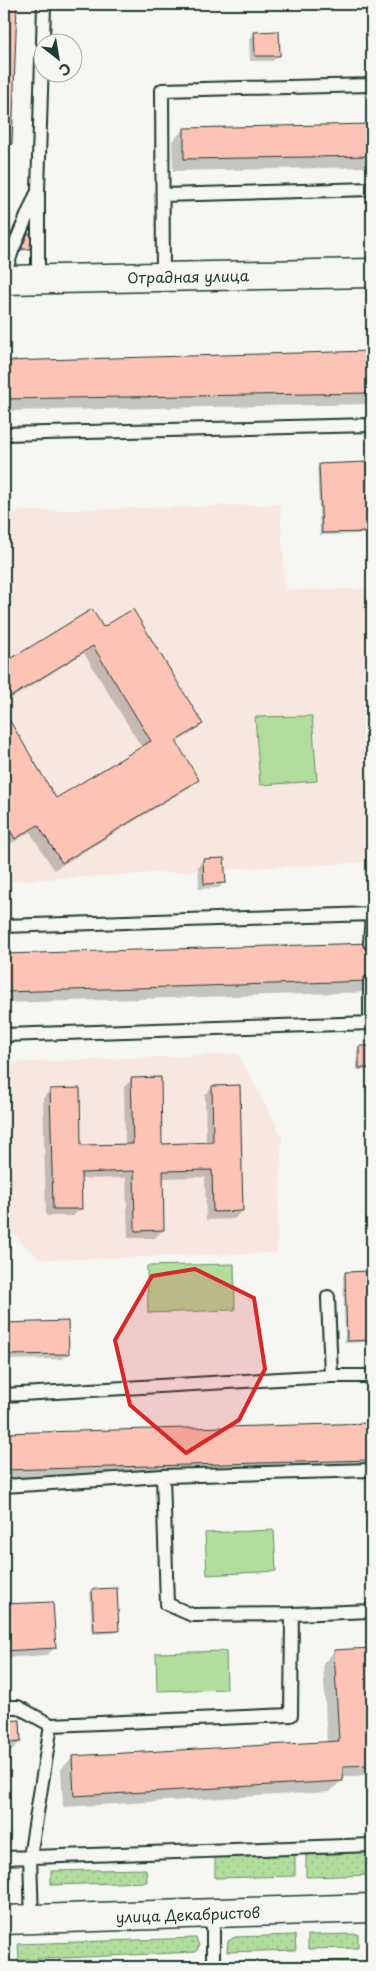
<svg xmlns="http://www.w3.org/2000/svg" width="376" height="1971" font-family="'Playpen Sans',sans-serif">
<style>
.built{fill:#f8e7df}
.grass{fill:url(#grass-dots);stroke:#688e68}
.park{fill:#b1de9c;stroke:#688e68}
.shadow{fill:#0003}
.building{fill:#fdc3b4;stroke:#1f3d34}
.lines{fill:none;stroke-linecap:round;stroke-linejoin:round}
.lane-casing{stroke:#1f3d34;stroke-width:16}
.secondary-casing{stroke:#1f3d34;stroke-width:31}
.lane{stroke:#f6f6f2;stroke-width:12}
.secondary{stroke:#f6f6f2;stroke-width:28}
.marked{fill:#d62828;fill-opacity:0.2;stroke:#d62828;stroke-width:4;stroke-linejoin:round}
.labels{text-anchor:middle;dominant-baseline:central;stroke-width:4.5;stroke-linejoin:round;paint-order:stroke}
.street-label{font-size:15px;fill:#1f3d34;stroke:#f6f6f2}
</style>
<defs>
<pattern id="grass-dots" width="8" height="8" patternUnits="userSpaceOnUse" patternTransform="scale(1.25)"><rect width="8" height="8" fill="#b1de9c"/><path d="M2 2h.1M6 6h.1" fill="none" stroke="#98bf87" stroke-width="1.8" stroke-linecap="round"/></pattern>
</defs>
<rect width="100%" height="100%" fill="#f6f6f2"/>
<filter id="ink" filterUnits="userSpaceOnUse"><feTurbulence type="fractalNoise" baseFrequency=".02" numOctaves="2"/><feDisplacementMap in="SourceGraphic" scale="10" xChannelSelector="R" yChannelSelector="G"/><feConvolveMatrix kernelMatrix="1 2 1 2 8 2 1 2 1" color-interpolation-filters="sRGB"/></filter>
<g filter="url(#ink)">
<path class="built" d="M280 504 285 590 372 589V862L4 881V512Z
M238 1054 282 1136 277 1253 41 1260 12 1233 4 1232V1063Z"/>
<path class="grass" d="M372 1851V1875L306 1877V1853Z
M295 1854V1876L215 1878V1856Z
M146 1869 147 1882 51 1885V1871Z
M358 1934V1948L308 1949V1935Z
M295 1935 296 1950 227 1952 228 1941 235 1937Z
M196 1938 199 1946 196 1952 19 1960 18 1944Z
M358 1960V1967H251V1963Z
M150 1962V1967H4Z
M199 1962 203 1967H152V1963Z"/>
<path class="park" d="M312 716 317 781 260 785 255 717Z
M234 1264 235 1310 148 1313 147 1266Z
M274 1530 276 1571 207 1575 205 1533Z
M226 1651 227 1689 157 1691 156 1653Z"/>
<path class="shadow" d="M4 4H15L11 144 4 151Z
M255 33 278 55 273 61H250L249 39Z
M372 126V167L173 171 172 141 184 129Z
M21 238 29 249 26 251H20Z
M372 352V404L4 411V362Z
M320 465 371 532 368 534 320 535 317 468Z
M92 610 103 629 202 724 194 732 175 743 197 779 190 787 54 870 30 832 7 846 4 840V714L55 799 142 748 84 653 4 703V664Z
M203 860 224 882 219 888 199 889 198 866Z
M372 944V992L4 1003V955Z
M359 1047H372V1070H357V1050Z
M132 1079 161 1145 206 1144 205 1095 213 1087 242 1211 234 1219 206 1220 205 1177 162 1178 163 1230 155 1238H128L126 1178 80 1179 81 1208 73 1216H46L43 1098 51 1090 80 1146 125 1145 124 1087Z
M345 1273H372V1342L345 1343 343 1276Z
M67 1322 68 1353 62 1359 4 1360V1325Z
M372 1424V1471L4 1481V1435Z
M93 1590 117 1631 115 1633 92 1634 90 1593Z
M52 1603 55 1648 47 1655 4 1658V1606Z
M372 1649V1771L368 1775 342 1777V1780L330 1792 63 1807 61 1769 73 1757 327 1743 323 1663 335 1651Z
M19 1721 20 1742 8 1754 7 1768 4 1772V1722Z"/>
<path class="building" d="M4 4H17L12 144H4Z
M279 31 280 56H255L254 32Z
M372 124V156L184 159V128Z
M23 234H31L30 249H22Z
M372 351V393L4 399V361Z
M368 462 372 532 322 533 319 464Z
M92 609 103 627 133 609 203 724 176 741 199 780 62 863 38 825 15 839 4 820V711L56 798 151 741 93 646 4 701V663Z
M224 858 226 883 204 884 203 859Z
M372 943V981L4 992V954Z
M359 1046H372V1068H359Z
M161 1077 162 1144 213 1142 212 1086 240 1085 243 1211 213 1212 212 1170 163 1171 164 1230 135 1231 134 1171 81 1173 82 1209H53L50 1089 80 1088 81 1145 133 1144 131 1078Z
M372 1271V1340L347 1341 345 1272Z
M68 1321 69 1354 4 1355V1323Z
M372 1423V1460L4 1470V1433Z
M117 1588 119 1631 94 1632 92 1589Z
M53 1602 56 1648 4 1651V1604Z
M372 1648V1765L343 1766V1781L74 1796 72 1756 339 1741 334 1650Z
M20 1720 21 1742 8 1743 9 1769H4V1721Z"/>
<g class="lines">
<g class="lane-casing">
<path id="lane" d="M43 42 44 4
M163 195 372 189
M4 275 12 251 36 195
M163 276 162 90 372 85
M38 279V190L42 59
M4 434 372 425
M4 926 372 914
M370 943 372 915
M370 1024V982
M4 1035 372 1023
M328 1297 331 1376
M4 1395 331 1376H372
M163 1476 167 1604 192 1615 292 1614
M4 1486 163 1476 372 1470
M4 1707H18L51 1725 30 1857 32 1919
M51 1725 291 1715 292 1614 372 1611
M4 1858 372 1845
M213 1913V1967"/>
</g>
<g class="secondary-casing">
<path id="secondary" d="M4 280 372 273
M4 1920 372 1908"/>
</g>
<use href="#lane" class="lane"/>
<use href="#secondary" class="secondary"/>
</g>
</g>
<path class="marked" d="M195 1269 254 1298 265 1369 239 1420 186 1453 130 1405 115 1340 152 1276Z"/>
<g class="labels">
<g class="street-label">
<text transform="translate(188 276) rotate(-1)">Отрадная улица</text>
<text transform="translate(188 1914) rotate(-2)">улица Декабристов</text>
</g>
</g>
<rect width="376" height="1971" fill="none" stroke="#f6f6f2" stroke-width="20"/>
<rect x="10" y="10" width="356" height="1951" fill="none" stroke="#1f3d34" stroke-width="2" filter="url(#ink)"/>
<g transform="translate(58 58) rotate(149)"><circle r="24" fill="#f6f6f2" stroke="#a0aca6"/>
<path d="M0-4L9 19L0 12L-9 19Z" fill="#1f3d34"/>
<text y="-8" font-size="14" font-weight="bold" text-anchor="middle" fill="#1f3d34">С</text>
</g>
</svg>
